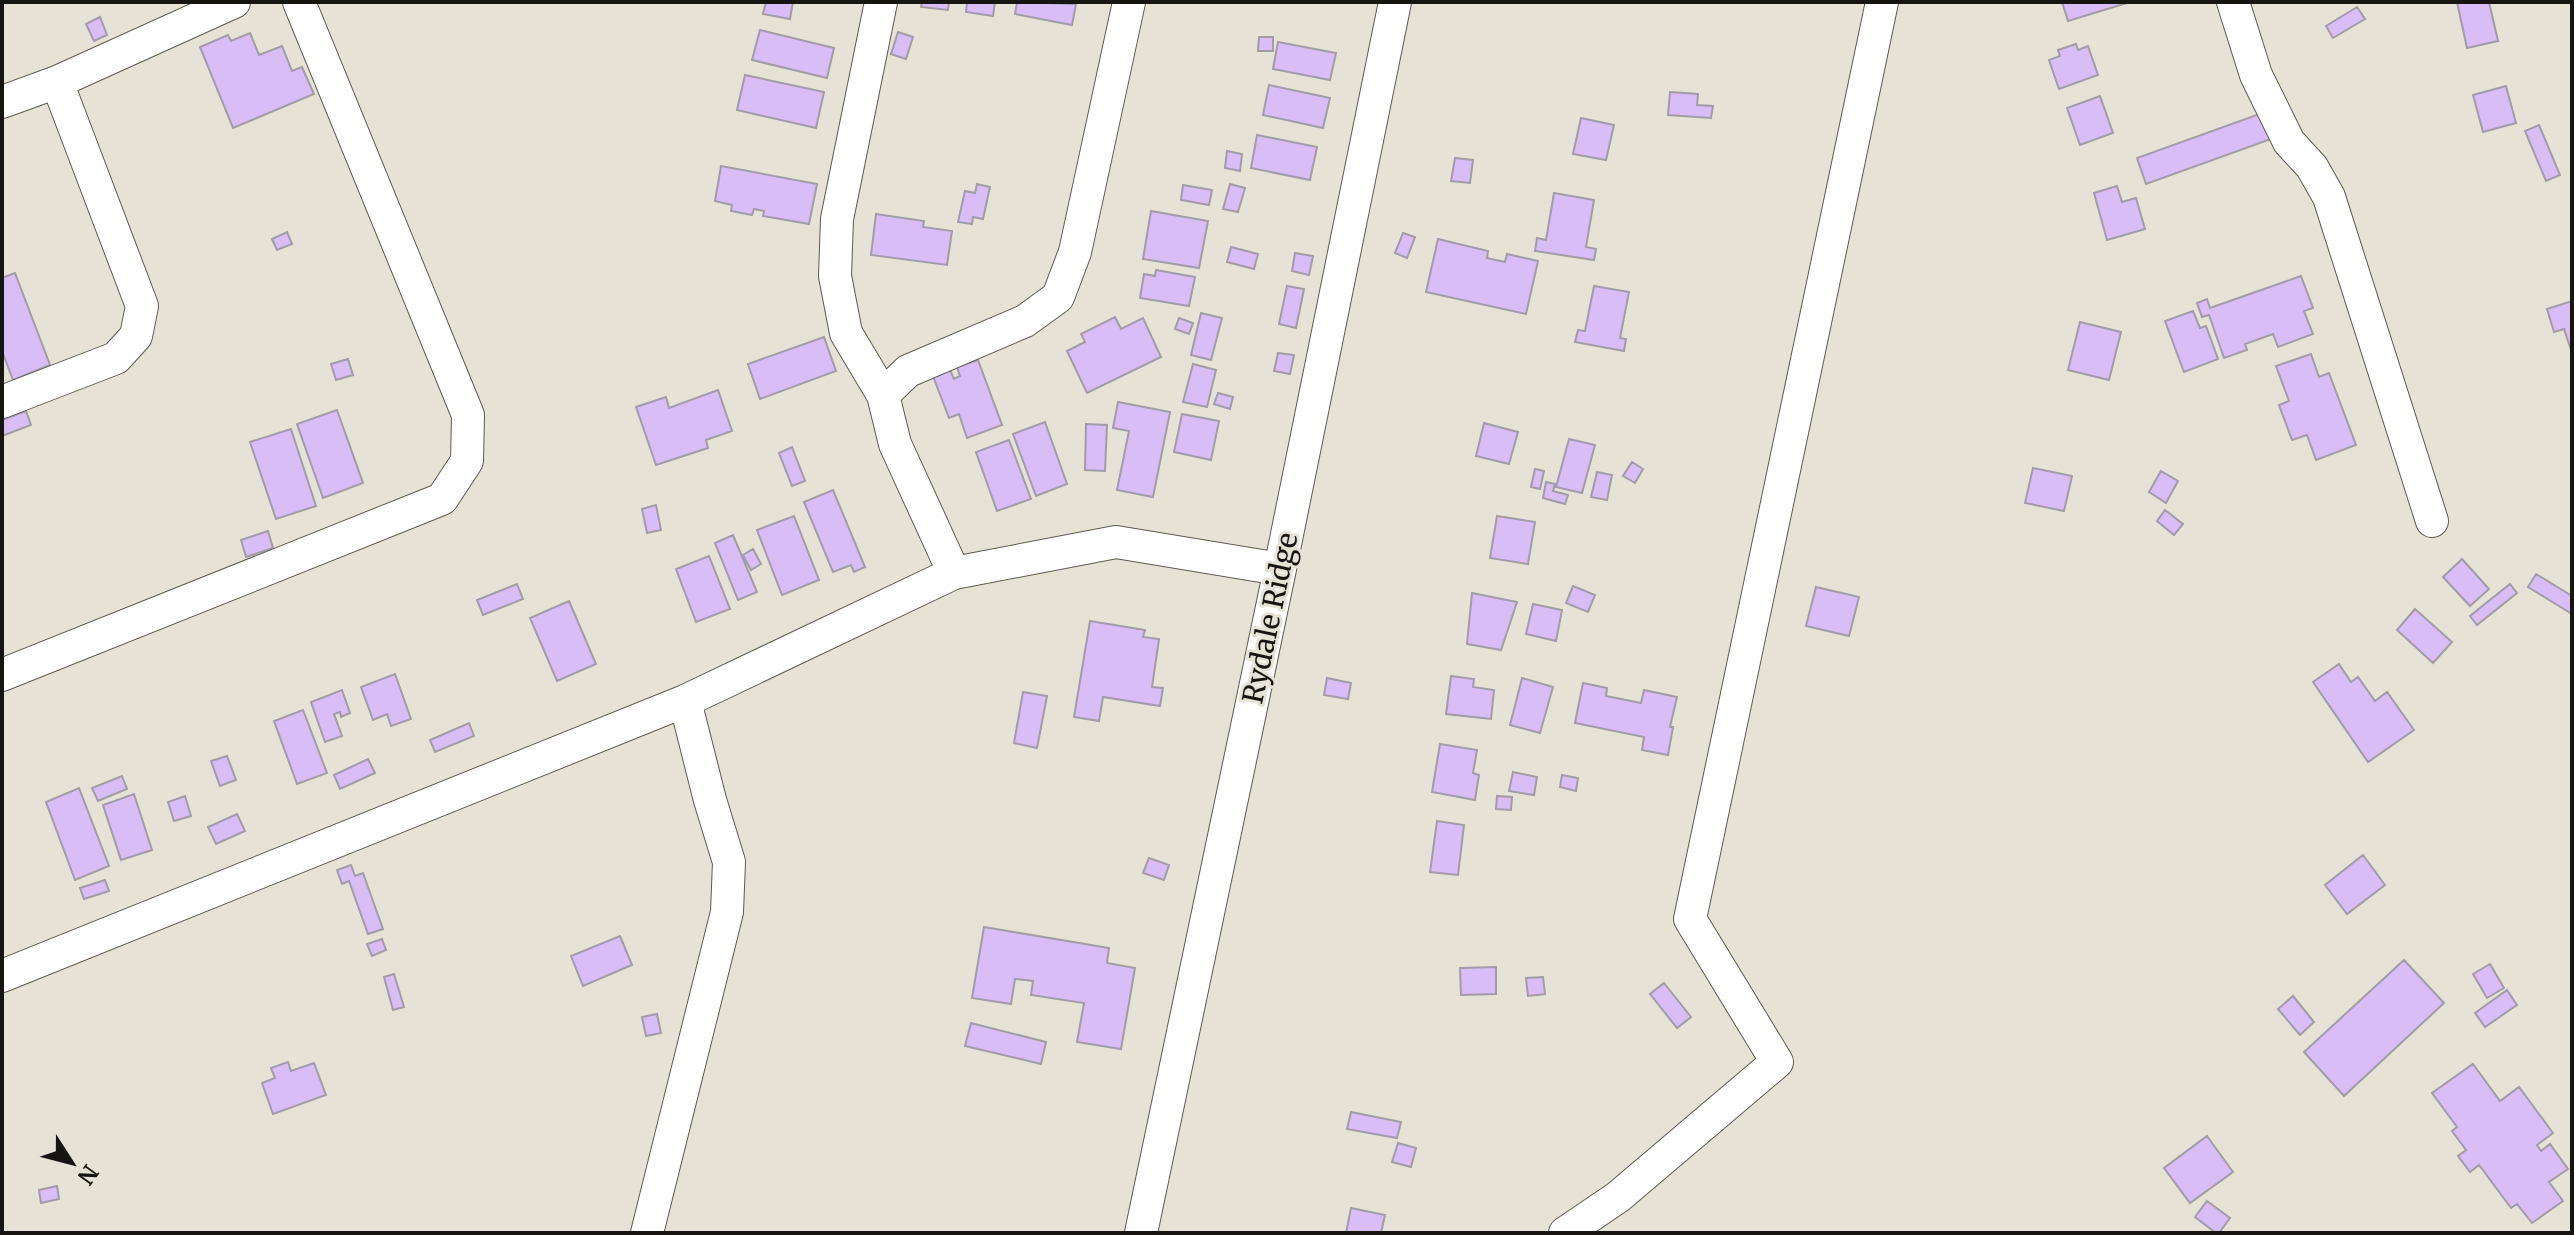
<svg xmlns="http://www.w3.org/2000/svg" width="2574" height="1235" font-family="Merriweather,serif">
<style>
.building{fill:#d8bdf7;stroke:#a19ca7;stroke-width:2}
.lines{fill:none;stroke-linecap:round;stroke-linejoin:round}
.minor-casing{stroke:#5d5a4f;stroke-width:34}
.minor{stroke:#fff;stroke-width:32}
.labels{text-anchor:middle;dominant-baseline:central;stroke-width:6;stroke-linejoin:round;paint-order:stroke}
.street-label{font-size:28px;fill:#161511;stroke:#e6e3d6}
</style>
<rect width="100%" height="100%" fill="#e6e3d6"/>
<path class="building" d="M766 2H793L790 19 763 14Z
M922 2H949L948 10 921 7Z
M967 2H995L993 16 966 12Z
M1017 2 1076 4 1072 25 1015 14Z
M2062 2H2126L2127 3 2068 21Z
M2457 2H2489L2498 41 2467 48Z
M2357 7 2365 19 2333 38 2326 26Z
M100 17 107 35 94 41 86 24Z
M760 30 834 48 827 78 752 60Z
M898 32 913 37 906 59 891 54Z
M250 33 259 55 282 46 292 71 302 67 314 94 233 128 200 47 228 35 231 41Z
M1259 37H1273V51H1258Z
M1278 42 1336 53 1330 80 1273 69Z
M2076 44 2078 50 2088 46 2098 75 2059 89 2049 60 2060 56 2058 50Z
M745 75 824 92 816 128 737 110Z
M1269 85 1330 98 1323 128 1263 115Z
M2506 86 2516 123 2483 132 2473 95Z
M1670 92 1698 94 1697 105 1713 106 1711 118 1668 115Z
M2100 96 2113 133 2080 145 2067 108Z
M2265 112 2274 138 2146 184 2137 158Z
M1581 118 1614 125 1606 160 1573 154Z
M2539 125 2560 175 2546 181 2525 131Z
M1257 135 1317 147 1310 180 1251 168Z
M1227 151 1242 154 1240 171 1225 168Z
M1455 158 1473 160 1470 183 1451 181Z
M721 166 817 184 809 224 763 216 764 211 754 209 752 215 731 211 732 205 715 201Z
M977 184 990 187 983 219 973 217 972 224 958 222 965 191 975 193Z
M1230 184 1245 188 1238 212 1223 209Z
M1183 185 1212 190 1209 205 1181 200Z
M2117 186 2122 202 2136 198 2145 229 2107 240 2094 193Z
M1554 193 1594 200 1586 247 1596 249 1594 260 1535 251 1537 238 1546 240Z
M1151 211 1208 221 1199 268 1143 259Z
M876 214 924 221 923 227 952 231 947 265 871 255Z
M287 232 292 244 277 250 272 239Z
M1403 233 1415 237 1407 258 1395 253Z
M1438 239 1488 251 1487 258 1505 262 1507 254 1538 261 1526 314 1426 292Z
M1231 247 1258 254 1254 269 1227 262Z
M1295 253 1313 256 1309 275 1292 271Z
M1156 270 1195 277 1189 306 1140 298 1144 274 1155 276Z
M15 273 50 365 13 380 2 351V278Z
M2301 276 2313 308 2304 311 2313 334 2278 347 2273 334 2245 344 2247 350 2224 358 2209 315 2202 317 2197 303 2207 299 2210 308Z
M1287 286 1304 289 1296 328 1279 324Z
M1594 286 1629 292 1620 338 1626 339 1624 351 1575 342 1578 330 1585 331Z
M2572 301V353L2564 329 2554 332 2547 309Z
M2193 311 2200 328 2206 326 2218 359 2184 372 2165 321Z
M1201 313 1222 318 1211 360 1191 355Z
M1115 317 1121 329 1143 318 1161 357 1087 393 1067 351 1085 342 1081 334Z
M1179 318 1193 323 1189 334 1175 329Z
M2080 322 2121 332 2109 380 2068 370Z
M824 337 836 371 760 399 748 364Z
M1278 353 1294 355 1290 374 1274 371Z
M2311 354 2319 377 2329 373 2356 445 2316 460 2307 435 2292 440 2279 405 2289 401 2276 366Z
M348 359 353 375 336 380 331 364Z
M978 360 1002 425 967 438 959 414 949 418 933 376 950 370 954 379 960 376 957 367Z
M1193 364 1216 370 1207 407 1183 402Z
M718 390 732 431 706 440 708 448 656 465 636 407 666 397 669 408Z
M1218 393 1233 397 1230 409 1214 404Z
M1118 402 1170 412 1153 497 1117 490 1129 431 1113 428Z
M337 410 363 483 323 498 297 424Z
M26 411 31 425 2 436V420Z
M1182 414 1219 421 1211 460 1174 452Z
M1045 422 1067 484 1036 496 1013 434Z
M1484 423 1518 432 1509 464 1476 456Z
M1086 424 1107 425 1105 471 1085 470Z
M291 429 316 506 276 519 250 442Z
M1569 439 1595 445 1582 493 1556 487Z
M1009 440 1031 499 997 511 976 452Z
M792 447 805 481 792 486 779 453Z
M1632 462 1643 469 1635 483 1623 476Z
M2033 468 2072 476 2064 511 2025 503Z
M1535 469 1544 471 1540 489 1531 487Z
M2161 471 2178 481 2166 503 2149 492Z
M1597 472 1612 475 1607 500 1591 497Z
M1546 482 1555 484 1553 491 1568 495 1565 504 1543 498Z
M833 490 865 567 854 572 851 565 833 572 804 502Z
M656 505 661 530 647 533 642 509Z
M2165 510 2183 524 2174 535 2157 521Z
M794 516 819 580 782 595 757 530Z
M1497 516 1535 522 1528 564 1490 558Z
M268 531 273 548 246 557 241 540Z
M733 535 757 592 738 600 715 543Z
M753 549 761 564 751 570 743 555Z
M709 556 730 609 696 622 676 569Z
M2462 559 2489 589 2470 606 2443 577Z
M2536 574 2572 596V614L2528 587Z
M517 584 523 599 483 615 477 600Z
M2510 584 2517 593 2477 625 2470 616Z
M1573 586 1595 595 1588 612 1566 603Z
M1816 587 1859 597 1849 636 1806 626Z
M1472 593 1517 602 1501 650 1467 644Z
M569 601 596 664 557 681 530 618Z
M1533 604 1562 610 1556 641 1526 634Z
M2415 609 2452 642 2433 663 2397 630Z
M1090 621 1145 630 1143 637 1159 639 1152 687 1163 688 1160 706 1103 697 1099 721 1074 717Z
M2339 664 2351 682 2358 677 2375 701 2387 692 2414 730 2368 762 2313 682Z
M395 674 411 719 391 726 387 714 373 720 361 687Z
M1451 676 1474 679 1473 687 1494 690 1491 719 1446 714Z
M1327 678 1351 683 1348 699 1324 695Z
M1522 678 1553 687 1540 733 1510 725Z
M1583 683 1607 688 1606 696 1641 703 1644 690 1677 697 1670 727H1673L1668 755 1642 750 1644 737 1575 723Z
M342 690 350 713 341 717 340 712 334 714 342 736 325 742 311 702Z
M1023 692 1047 696 1037 748 1014 743Z
M303 710 327 773 297 784 274 721Z
M469 723 474 736 435 752 430 740Z
M1440 744 1477 750 1473 773 1479 775 1475 800 1432 792Z
M227 756 236 780 220 786 211 761Z
M368 759 375 773 340 789 334 775Z
M1513 772 1537 777 1534 795 1509 791Z
M1562 775 1578 778 1576 791 1560 787Z
M122 776 127 789 98 801 92 788Z
M79 788 109 866 75 880 46 802Z
M134 794 152 850 121 860 103 805Z
M185 796 191 816 174 821 168 802Z
M1497 796 1512 797 1511 810 1496 809Z
M237 814 245 831 216 844 208 827Z
M1437 821 1464 825 1458 875 1430 872Z
M2363 855 2385 885 2347 914 2325 885Z
M1149 858 1169 865 1164 880 1143 873Z
M351 865 355 876 363 873 383 929 368 934 349 881 342 884 337 870Z
M105 880 109 891 84 899 80 888Z
M984 927 1109 948 1107 963 1135 968 1121 1049 1077 1042 1084 1003 1031 995 1033 981 1015 979 1011 1004 972 998Z
M620 936 632 965 583 986 571 956Z
M382 939 386 950 372 956 367 944Z
M2404 960 2444 1003 2344 1096 2304 1052Z
M2490 964 2504 988 2487 998 2473 974Z
M1496 967V994L1461 995 1460 968Z
M394 974 404 1007 393 1010 384 977Z
M1543 977 1545 994 1528 996 1526 978Z
M1664 983 1691 1017 1677 1028 1650 994Z
M2507 990 2517 1005 2485 1027 2475 1013Z
M2293 996 2314 1022 2300 1035 2278 1009Z
M657 1014 661 1033 646 1036 642 1017Z
M971 1023 1046 1042 1041 1064 965 1046Z
M288 1062 291 1071 314 1063 326 1095 273 1114 262 1083 275 1078 271 1068Z
M2473 1064 2500 1101 2519 1087 2553 1133 2537 1145 2541 1151 2550 1144 2568 1169 2549 1182 2563 1201 2532 1223 2517 1204 2511 1208 2479 1165 2470 1172 2458 1156 2466 1150 2452 1131 2457 1127 2432 1093Z
M1351 1112 1401 1122 1397 1138 1347 1129Z
M2207 1136 2233 1172 2190 1203 2164 1168Z
M1398 1143 1416 1148 1411 1167 1392 1162Z
M57 1186 59 1199 41 1203 39 1190Z
M2207 1201 2230 1218 2219 1233H2216L2195 1217Z
M1351 1208 1385 1215 1381 1233H1346Z"/>
<g class="lines">
<g class="minor-casing">
<path id="minor" d="M881 2 837 219 835 276 846 333 883 395 895 444 954 573
M2233 2 2256 75 2289 142 2312 167 2329 197 2432 521
M2 102 57 82 234 2
M883 395 908 371 1025 321 1058 297 1075 252 1129 2
M2 402 116 358 136 336 142 306 57 82
M2 675 442 499 467 461 468 415 299 2
M2 976 685 701 954 573 1116 542 1280 569
M647 1233 727 912 729 862 710 800 685 701
M1141 1233 1280 569 1395 2
M1565 1233 1618 1197 1777 1062 1690 919 1882 2"/>
</g>
<use href="#minor" class="minor"/>
</g>
<g class="labels">
<g class="street-label">
<text transform="translate(1270 618) rotate(-78)">Rydale Ridge</text>
</g>
</g>
<rect width="2574" height="1235" fill="none" stroke="#161511" stroke-width="8"/>
<g transform="translate(72 1163) rotate(126)" stroke="#e6e3d6" stroke-width="6" paint-order="stroke">
<path d="M0-6L14 30L0 20L-14 30Z" fill="#161511"/>
<text y="-12" font-size="22" font-weight="bold" text-anchor="middle" fill="#161511">N</text>
</g>
</svg>
